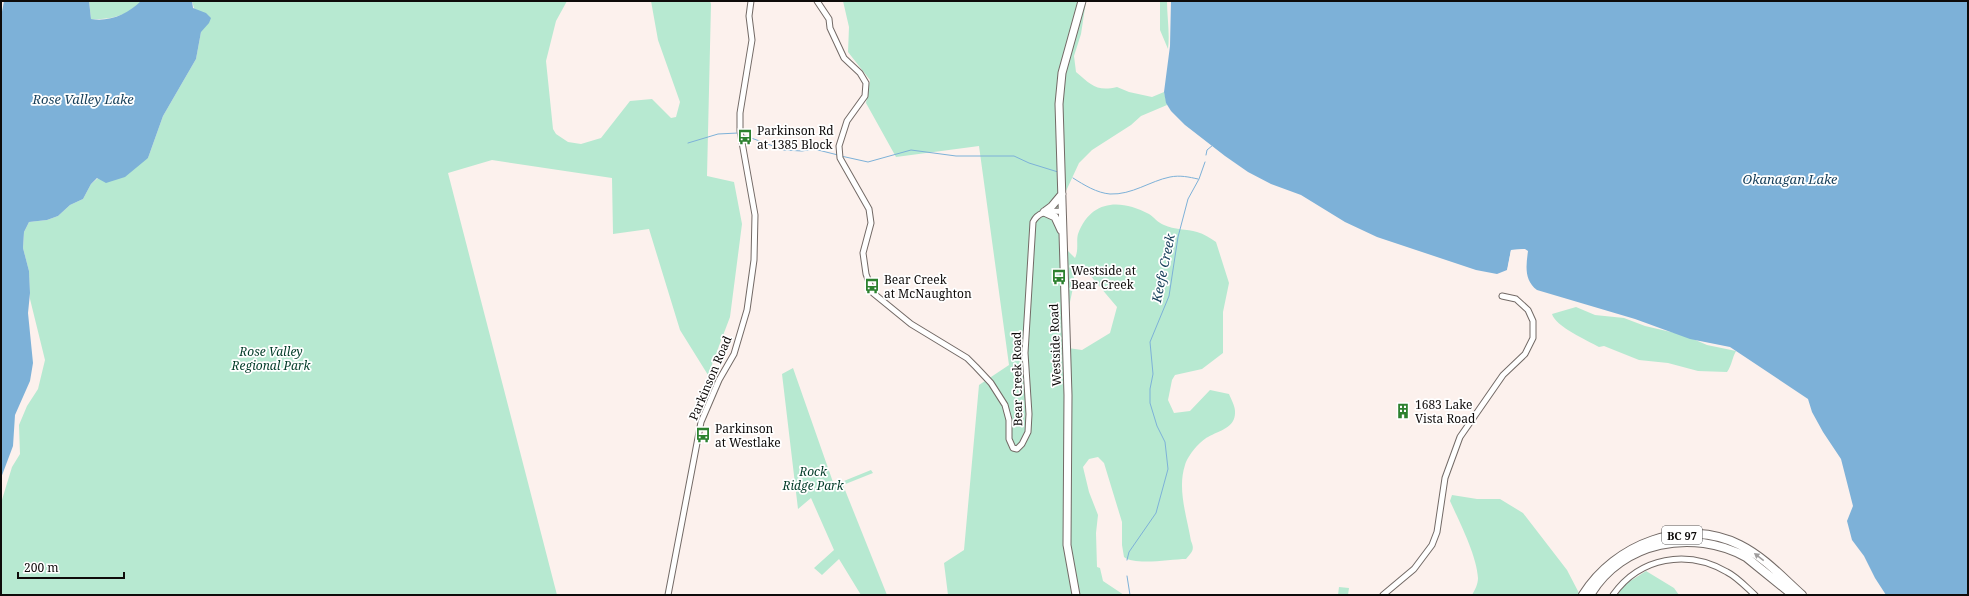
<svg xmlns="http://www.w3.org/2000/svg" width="1969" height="596" font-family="'Noto Serif',serif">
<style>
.green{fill:#b7e9d1;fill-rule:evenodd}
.water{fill:#7db1d8}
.pier{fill:#fcf1ed}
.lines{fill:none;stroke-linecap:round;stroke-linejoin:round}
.stream{stroke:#7db1d8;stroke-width:1}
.minor-casing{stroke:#736a66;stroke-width:7}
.major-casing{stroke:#736a66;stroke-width:9}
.highway-casing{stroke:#736a66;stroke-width:10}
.minor{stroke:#fff;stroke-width:5}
.major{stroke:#fff;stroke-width:7}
.highway{stroke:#fff;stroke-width:8}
.oneway{fill:#9f9d9d}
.labels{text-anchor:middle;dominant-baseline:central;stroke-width:3.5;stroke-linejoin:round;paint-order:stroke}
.shield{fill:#fff;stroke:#565454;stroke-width:1}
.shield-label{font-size:11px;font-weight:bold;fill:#0e0b0a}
.poi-label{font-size:12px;fill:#0e0b0a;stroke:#fff;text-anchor:start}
.street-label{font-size:12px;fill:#0e0b0a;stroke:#fff}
.park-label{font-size:12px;font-style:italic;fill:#003a27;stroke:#fff}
.water-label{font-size:13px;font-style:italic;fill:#153e59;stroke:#fff}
</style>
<rect width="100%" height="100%" fill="#fcf1ed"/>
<path class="green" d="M89 1H145C139 2 137 7 132 10 120 17 105 20 91 19Z
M192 1H567L556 21 546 61 553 129 556 134 568 142 581 144 601 138 630 101 652 99 671 118 676 117 680 102 658 40 651 1H710L711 4 707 176 734 182 742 224 730 317 708 375 680 330 649 229 613 234 612 178 492 160 448 173 557 595H1V503L12 467 20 454 19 425 27 406 38 389 45 360 30 299 29 271 23 248 24 232 29 222 47 220 58 216 70 205 83 199 91 184 98 178 148 158 163 116 196 59 201 32Z
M843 1H1086L1081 34 1074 56 1076 72C1091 85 1097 92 1117 87L1129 92 1152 97 1164 92 1167 105 1141 116 1131 125 1092 150 1079 163 1060 204 1059 220 1068 251 1075 258C1079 250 1076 241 1078 234 1091 199 1121 199 1149 214 1154 217 1158 223 1164 225 1174 230 1187 229 1197 232 1204 234 1210 238 1216 242L1229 283 1223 312V353L1202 369 1175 375 1172 380 1168 400 1174 413 1190 411 1210 390 1229 394C1231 399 1235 406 1235 411 1236 428 1220 430 1208 437 1200 441 1188 455 1185 465 1177 489 1187 517 1191 541 1195 550 1192 552 1186 559 1171 559 1135 566 1124 557L1122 545V522L1104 463 1098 457 1089 459 1083 467 1089 492 1098 515 1096 533 1097 567 1100 568 1103 581 1124 595H948L944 563 964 550 979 385 1009 365 979 146 896 157 866 103 870 80 848 52 849 27ZM1078 267 1084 268 1117 307 1110 333 1082 350 1068 348 1063 335 1074 283V273Z
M1160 1H1167C1167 17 1170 33 1168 49L1160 30Z
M1576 307 1595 315 1624 318 1645 326 1684 335 1707 345 1736 351C1732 358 1732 365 1727 372L1698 371 1668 363 1639 360 1604 346 1599 347C1588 341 1555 326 1552 314Z
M793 368 834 485 871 470 873 473 843 485 887 595H861L839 559 822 575 814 568 834 550 811 498 798 509 782 374Z
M1452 495 1477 499H1500L1523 513 1567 570 1580 595H1472C1475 590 1478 584 1478 578 1477 556 1459 521 1450 501Z
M1646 571 1674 588 1679 595H1618L1621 587Z
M1339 587 1349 588 1348 595H1338Z"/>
<path class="water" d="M4 1H89L91 19C110 22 128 14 141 1H192L193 8 206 13 211 18 209 23 201 32 196 59 163 116 148 158 125 177 106 183 97 178 91 184 83 199 70 205 58 216 47 220 29 222 24 232 23 248 29 271 30 293 28 313 33 363 30 381 15 415 13 446 1 478V17Z
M1171 1H1968V595H1886L1875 578 1864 556 1852 540 1847 521 1853 506 1841 459 1823 432 1812 412 1808 399 1730 347 1690 339 1635 319 1537 290C1524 280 1526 266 1528 251L1525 249 1511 250 1507 270 1497 274 1476 270 1377 237 1345 222 1301 195 1271 184 1248 172 1225 156 1185 125 1171 111 1166 103 1164 92 1170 46Z"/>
<path class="pier" d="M1525 249V252H1513L1509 271 1507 272 1511 250Z"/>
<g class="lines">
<path class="stream" d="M743 135 784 150 802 151 814 149 838 155
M688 143 718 134 738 133
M1206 155 1207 150 1213 145
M841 156 868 162 911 150 956 156H1014L1029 163 1058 172
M1073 178C1084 185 1097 193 1110 194 1132 195 1150 181 1170 177 1180 175 1189 177 1198 179
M1127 560 1129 552 1156 513 1168 469 1165 442 1157 426 1150 403V389L1153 374 1150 342 1169 296 1178 237 1188 199 1199 179 1205 162
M1127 576 1130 595"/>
<g class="minor-casing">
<path id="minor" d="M817 1 829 19 830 28 844 58 860 73 866 83 865 96 847 121 839 146 840 158 869 209 871 223 863 253 866 274 873 293 911 324 967 358 976 367 991 383 1005 405 1009 420V439L1013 448 1017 449 1022 444 1028 432 1029 414 1025 353 1033 222C1039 210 1050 212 1062 211
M668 595 701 422 719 380 734 354 747 310 754 260 755 215 740 131V113L752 40 749 16 751 1
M1383 595 1414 569 1432 545 1437 532 1445 478 1460 437 1503 375 1525 354 1533 338V321L1528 310 1516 299 1502 296
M1613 595C1640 557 1687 549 1727 572 1737 577 1746 587 1755 595"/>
</g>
<g class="major-casing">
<path id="major" d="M1044 212 1055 217 1061 230
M1044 212 1052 206 1062 194
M1076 595 1067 545 1068 395 1059 104 1062 73 1082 1"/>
</g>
<g class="highway-casing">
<path id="highway" d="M1583 595C1615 544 1684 517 1740 545 1764 557 1783 578 1802 595
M1590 595C1622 541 1693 528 1746 557L1793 595"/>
</g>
<use href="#minor" class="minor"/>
<use href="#major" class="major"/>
<use href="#highway" class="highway"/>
</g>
<defs><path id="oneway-solid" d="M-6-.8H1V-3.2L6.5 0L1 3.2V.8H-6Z"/></defs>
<use class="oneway" href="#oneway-solid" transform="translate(1759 557) rotate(-142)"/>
<defs>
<g id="bus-bare" transform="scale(1.2)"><path d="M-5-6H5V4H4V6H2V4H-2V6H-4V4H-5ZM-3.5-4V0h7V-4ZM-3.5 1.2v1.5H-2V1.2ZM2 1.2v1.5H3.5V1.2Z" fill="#2c812f" stroke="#fff" stroke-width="2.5" paint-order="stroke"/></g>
<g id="building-bare" transform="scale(1.2)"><path d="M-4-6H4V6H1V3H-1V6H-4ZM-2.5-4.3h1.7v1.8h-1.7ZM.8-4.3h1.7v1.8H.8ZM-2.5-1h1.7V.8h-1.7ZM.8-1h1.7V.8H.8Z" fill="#2c812f" stroke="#fff" stroke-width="2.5" paint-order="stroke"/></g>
</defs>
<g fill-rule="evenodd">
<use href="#bus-bare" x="745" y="137"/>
<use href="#bus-bare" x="1059" y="277"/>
<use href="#bus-bare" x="872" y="286"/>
<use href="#building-bare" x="1403" y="411"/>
<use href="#bus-bare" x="703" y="435"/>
</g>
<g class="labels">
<rect class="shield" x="1662" y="526" width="40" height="18" rx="3"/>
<g class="shield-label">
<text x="1682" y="535">BC 97</text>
</g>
<g class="poi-label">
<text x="757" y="130">Parkinson Rd<tspan x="757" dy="14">at 1385 Block</tspan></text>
<text x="1071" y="270">Westside at<tspan x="1071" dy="14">Bear Creek</tspan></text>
<text x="884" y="279">Bear Creek<tspan x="884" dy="14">at McNaughton</tspan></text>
<text x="1415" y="404">1683 Lake<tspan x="1415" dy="14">Vista Road</tspan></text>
<text x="715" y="428">Parkinson<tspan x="715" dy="14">at Westlake</tspan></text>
</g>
<g class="street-label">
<text transform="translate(1055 345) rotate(-92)">Westside Road</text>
<text transform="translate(710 378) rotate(-67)">Parkinson Road</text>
<text transform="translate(1017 379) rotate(-91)">Bear Creek Road</text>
</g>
<g class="park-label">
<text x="271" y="351">Rose Valley<tspan x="271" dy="14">Regional Park</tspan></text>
<text x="813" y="471">Rock<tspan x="813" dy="14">Ridge Park</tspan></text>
</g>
<g class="water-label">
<text x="83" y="99">Rose Valley Lake</text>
<text x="1790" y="179">Okanagan Lake</text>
<text transform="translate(1163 268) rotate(-78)">Keefe Creek</text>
</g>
</g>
<rect width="1969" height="596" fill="none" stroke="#0e0b0a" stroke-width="4"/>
<path d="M18 572v6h106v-6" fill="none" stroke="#0e0b0a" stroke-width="2"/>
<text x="24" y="572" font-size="12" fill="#0e0b0a" stroke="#ffffff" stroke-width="3" paint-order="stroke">200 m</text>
</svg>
